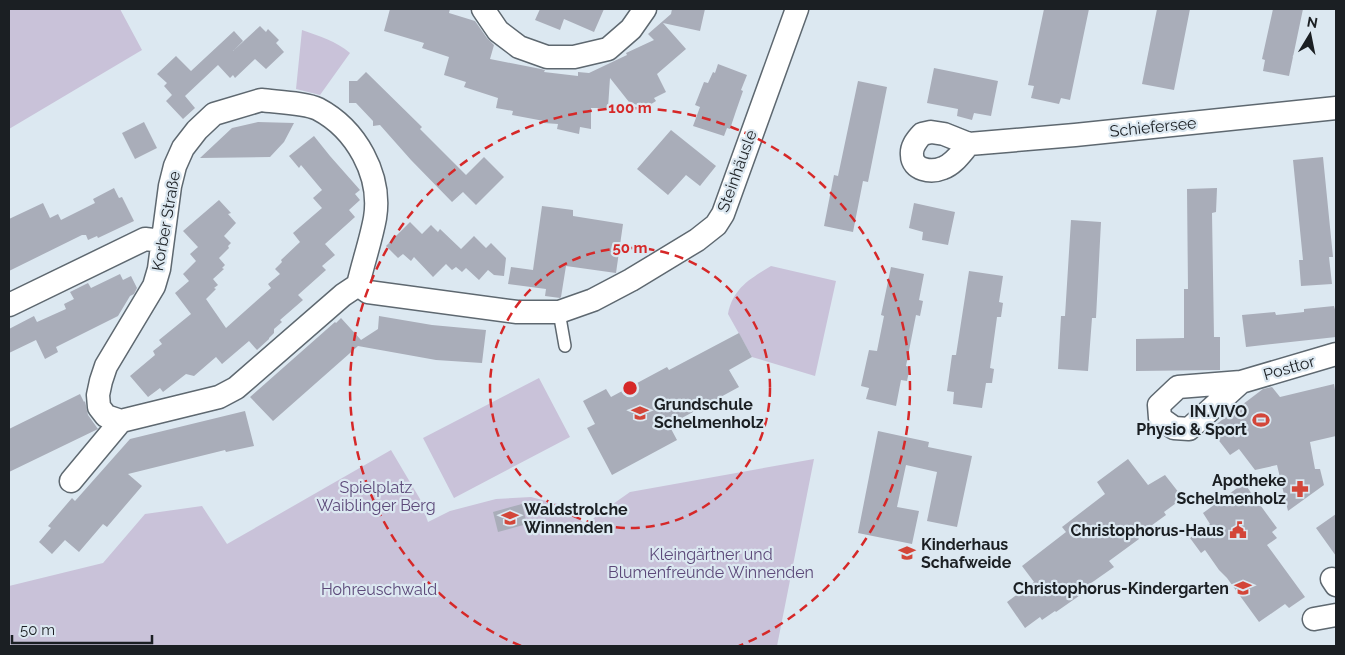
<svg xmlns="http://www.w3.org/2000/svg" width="1345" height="655" font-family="Raleway,sans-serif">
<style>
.green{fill:#c9c2d9}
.building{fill:#a9adb9}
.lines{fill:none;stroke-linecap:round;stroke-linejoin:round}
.lane-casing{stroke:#5e6870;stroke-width:14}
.street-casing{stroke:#5e6870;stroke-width:25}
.lane{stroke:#fff;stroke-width:11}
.street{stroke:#fff;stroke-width:22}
.ring{fill:none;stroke:#d62828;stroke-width:2.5;stroke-dasharray:9 6}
.labels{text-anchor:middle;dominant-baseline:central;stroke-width:4.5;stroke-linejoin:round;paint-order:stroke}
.street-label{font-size:16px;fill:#1b1f23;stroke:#dce8f1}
.poi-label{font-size:16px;font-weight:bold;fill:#1b1f23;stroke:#dce8f1;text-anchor:end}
.park-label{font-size:16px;fill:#5c4979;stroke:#dce8f1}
.centre{fill:#d62828;stroke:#dce8f1;stroke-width:2.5}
.ring-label{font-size:15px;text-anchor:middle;font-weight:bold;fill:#d62828;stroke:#dce8f1;stroke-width:4.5;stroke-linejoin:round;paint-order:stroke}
</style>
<rect width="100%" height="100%" fill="#dce8f1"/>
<path class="green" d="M9 9H120L142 50 9 129Z
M302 30C319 36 336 41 350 53L320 95 296 89Z
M771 266 836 281 815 376 752 357 728 314C733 288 750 279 771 266Z
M539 378 570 437 454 498 423 438Z
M391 450 420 499 428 522 450 511 496 499 531 497 558 504 587 525 596 516 630 492 814 459 777 646H9V586L103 563 145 514 202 506 227 544Z"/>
<path class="building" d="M390 9H450L449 13 475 21 487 38 494 45 490 59 541 69 545 70 544 72 578 76V72L589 73 627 55 626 53 654 40 648 34 671 14 672 9H705L700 31 663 23 686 49 657 74 666 92 654 98 656 101 645 108 629 102 610 78 608 108H591V129L580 127 579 134 557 129 558 124 544 123V121L512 115 513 111 496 108 498 98 464 87 466 82 444 75 449 57 422 48 424 43 384 31Z
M540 9H604L594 32 564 19 560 30 535 20Z
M1044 9H1089L1070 100 1061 98 1059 104 1031 98 1034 86 1028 85Z
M1157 9H1190L1174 90 1142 84Z
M1273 9H1303L1289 76 1263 71 1265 60 1262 59Z
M260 26 266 32 268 29 279 40 276 43 284 52 266 69 255 59 235 78 233 75 230 78 218 65 185 96 195 108 183 119 166 101 172 95 164 86 167 83 157 74 176 56 191 71 234 31 243 41 233 51Z
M718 64 747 75 741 90 743 91 736 111 730 129 727 128 724 136 693 126 700 107 695 105 704 82 708 83 713 72 715 73Z
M934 68 998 81 991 116 974 113 972 120 957 116 958 109 927 103Z
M366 72 422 127 420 129 466 175 484 157 504 177 476 205 463 192 452 202 411 160 380 125 373 126V121L356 103H349V81H357Z
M858 81 887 87 868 182 863 181 853 232 824 226 834 175 838 176Z
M144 122 157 148 135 159 122 133Z
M258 122 294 123 284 142 270 157 200 158 232 128Z
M671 130 716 166 700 186 686 175 668 195 637 169Z
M314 136 330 156 360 190 355 194 360 200 349 210 355 217 325 244 335 255 322 266 326 270 298 295 303 300 280 320 282 322 274 329V333L269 338V339L257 350 249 341 222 364 216 357 194 376 186 374 163 392 160 388 148 397 130 376 155 355 153 351 162 344 159 340 191 314 175 293 189 281 183 274 196 261 190 254 198 247 183 231 219 200 231 213 228 214 236 223 224 236 231 243 228 246 229 248 219 258 225 265 222 268 224 269 213 279 218 285 214 288 216 289 206 299 226 328 271 288 268 284 280 274 275 269 282 262 281 260 300 242 293 233 322 208 313 198 322 190 301 165 299 168 289 156Z
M1323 157 1333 257H1329L1332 284 1301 286 1299 260H1303L1293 160Z
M114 188 119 198 122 197 134 221 98 238 97 236 88 240 86 235H82L9 271V219L43 203 50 218 58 214 61 220 95 203 93 199Z
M1217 188 1216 212 1212 213 1214 337H1220V370L1136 371V339L1184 338V289H1188L1187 189Z
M914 203 955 212 948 245 922 240 923 232 909 228Z
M542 206 573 210V216L623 224 616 273 566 266 561 297 560 298 545 296 546 289 508 284 511 267 533 270Z
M1071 220 1101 222 1096 318H1092L1088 371 1058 369 1061 316H1065Z
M410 222 422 234 431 225 438 232 440 229 461 249 474 236 486 248 491 243 506 258 504 276 494 275 488 270 479 280 466 268 462 272 456 267 452 270 446 264 433 277 414 257 411 261 403 254 398 258 386 246Z
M891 267 924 274 919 300 923 301 920 316 916 315 906 366 910 367 907 381 901 380 896 406 866 399 869 388 861 386 869 350 877 351 884 316 881 315Z
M969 271 1003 276 999 302 1003 303 1001 317H997L990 368 994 369 992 383H986L982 408 953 404 954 392 947 391 952 355H956Z
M120 274 123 280 131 276 137 288 134 294 130 296 118 316 56 347 58 352 45 359 36 340 9 353V329L34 316 37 322 66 309 64 304 74 299 70 292 88 283 91 288Z
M1334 306 1336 313V337L1246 347 1242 315 1275 312 1276 315 1304 312V309Z
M379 316 432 325 486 330 482 363 436 360 358 346 273 421 250 397 335 322 336 323 341 318 361 340 378 329Z
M739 333 752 357 729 370 739 387 669 425 677 440 612 475 587 428 595 424 583 401 606 389 611 397 667 367 669 370Z
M1334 384 1335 390 1336 389V436L1310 442 1315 469H1320L1324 485 1288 511 1277 465 1255 470 1239 449 1230 455 1210 429 1263 389 1272 387 1280 397Z
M80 394 84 402 85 401 88 415 98 429 9 472V429Z
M245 411 254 446 226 452 225 450 128 474 142 486 107 527 103 524 79 552 65 540 52 554 39 542 51 528 48 526 72 498 75 501 130 439Z
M878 431 929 442 928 447 972 456 957 527 927 521 937 472 906 465 897 507 919 511 912 544 858 533Z
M1128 459 1148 485 1165 475 1183 498 1164 512 1166 515 1137 536 1139 539 1109 561 1114 567 1084 588 1086 591 1056 612 1055 611 1042 620 1040 617 1025 628 1007 602 1034 582 1022 566 1066 532 1062 527 1105 494 1097 482Z
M1244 483 1277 528 1272 532 1277 538 1267 545 1305 597 1289 608 1285 604 1259 622 1227 578 1219 570 1205 550 1201 553 1190 538 1210 524 1203 513Z
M522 504 527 524 498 532 493 512Z
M1336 514V556L1316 528Z"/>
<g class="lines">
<g class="lane-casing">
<path id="lane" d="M559 312 565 346"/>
</g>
<g class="street-casing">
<path id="street" d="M483 9 498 31 519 47 547 57H574L608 49 631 29 645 9
M261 100C276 102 306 103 318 109 356 129 382 175 375 218 371 240 363 263 358 285L343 295 236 388 219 397 121 421 106 416 99 407 98 395 101 381 106 366 154 286 159 269 170 186 175 166 183 148 197 130 214 114Z
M969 144C961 153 954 164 943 168 931 173 912 170 912 155 911 146 917 140 922 134L931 132 944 134 969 144 1075 135 1336 108
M358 285 368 292 517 312H559L593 300 631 280 697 240 716 225 723 214 797 9
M9 305 145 239 162 241
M1241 382 1189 429 1174 428 1160 418 1159 405 1178 387 1241 382 1336 354
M71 481 121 421
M1332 579 1336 585
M1314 619 1336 615"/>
</g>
<use href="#lane" class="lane"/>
<use href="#street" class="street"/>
</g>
<g class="ring">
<circle cx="630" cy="388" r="140"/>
<path d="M521 646A280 280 0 1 1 739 646"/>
</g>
<defs>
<g id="school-bare" transform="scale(1.35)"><path d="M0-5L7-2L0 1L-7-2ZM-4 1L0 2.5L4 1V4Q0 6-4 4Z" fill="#d34639" stroke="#dce8f1" stroke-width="2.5" paint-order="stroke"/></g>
<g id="stadium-bare" transform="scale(1.35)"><path d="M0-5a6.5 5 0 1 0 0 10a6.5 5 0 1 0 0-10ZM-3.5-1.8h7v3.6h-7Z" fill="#d34639" stroke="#dce8f1" stroke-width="2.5" paint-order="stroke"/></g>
<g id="pharmacy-bare" transform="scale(1.35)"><path d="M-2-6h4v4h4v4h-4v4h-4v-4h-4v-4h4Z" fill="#d34639" stroke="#dce8f1" stroke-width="2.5" paint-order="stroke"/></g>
<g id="civic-bare" transform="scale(1.35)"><path d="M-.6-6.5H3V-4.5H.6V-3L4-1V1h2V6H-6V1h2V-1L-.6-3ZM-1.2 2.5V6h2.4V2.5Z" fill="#d34639" stroke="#dce8f1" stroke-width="2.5" paint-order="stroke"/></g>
</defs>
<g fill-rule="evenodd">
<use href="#school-bare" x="640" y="413"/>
<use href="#stadium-bare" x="1261" y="420"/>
<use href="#pharmacy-bare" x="1300" y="489"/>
<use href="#school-bare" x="510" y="518"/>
<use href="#civic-bare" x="1238" y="530"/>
<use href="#school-bare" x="907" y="553"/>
<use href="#school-bare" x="1243" y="588"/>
</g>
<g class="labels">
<g class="street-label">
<text transform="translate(1153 127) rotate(-6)">Schiefersee</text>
<text transform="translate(737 171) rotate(-70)">Steinhäusle</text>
<text transform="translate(166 221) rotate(-80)">Korber Straße</text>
<text transform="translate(1289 368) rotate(-16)">Posttor</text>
</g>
<g class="poi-label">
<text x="654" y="404" text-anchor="start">Grundschule<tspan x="654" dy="18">Schelmenholz</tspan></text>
<text x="1247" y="411">IN.VIVO<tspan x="1247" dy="18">Physio &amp; Sport</tspan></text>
<text x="1286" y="480">Apotheke<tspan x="1286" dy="18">Schelmenholz</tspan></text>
<text x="524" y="509" text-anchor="start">Waldstrolche<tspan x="524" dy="18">Winnenden</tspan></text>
<text x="1224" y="530">Christophorus-Haus</text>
<text x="921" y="544" text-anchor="start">Kinderhaus<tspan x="921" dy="18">Schafweide</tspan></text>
<text x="1229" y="588">Christophorus-Kindergarten</text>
</g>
<g class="park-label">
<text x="376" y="487">Spielplatz<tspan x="376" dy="18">Waiblinger Berg</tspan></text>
<text x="711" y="554">Kleingärtner und<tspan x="711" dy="18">Blumenfreunde Winnenden</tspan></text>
<text x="379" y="589">Hohreuschwald</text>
</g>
</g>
<circle cx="630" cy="388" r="8" class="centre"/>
<g class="ring-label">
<text x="630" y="113">100 m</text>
<text x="630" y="253">50 m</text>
</g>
<rect width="1345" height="655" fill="none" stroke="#1b1f23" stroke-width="20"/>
<g transform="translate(1310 35) rotate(10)" stroke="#dce8f1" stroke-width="4" paint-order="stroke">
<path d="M0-4L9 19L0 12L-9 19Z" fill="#1b1f23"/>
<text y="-8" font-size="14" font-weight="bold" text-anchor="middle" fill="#1b1f23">N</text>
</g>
<path d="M12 635v8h140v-8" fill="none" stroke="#1b1f23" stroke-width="2.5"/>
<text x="20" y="635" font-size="15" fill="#1b1f23" stroke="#dce8f1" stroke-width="4" paint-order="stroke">50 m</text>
</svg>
